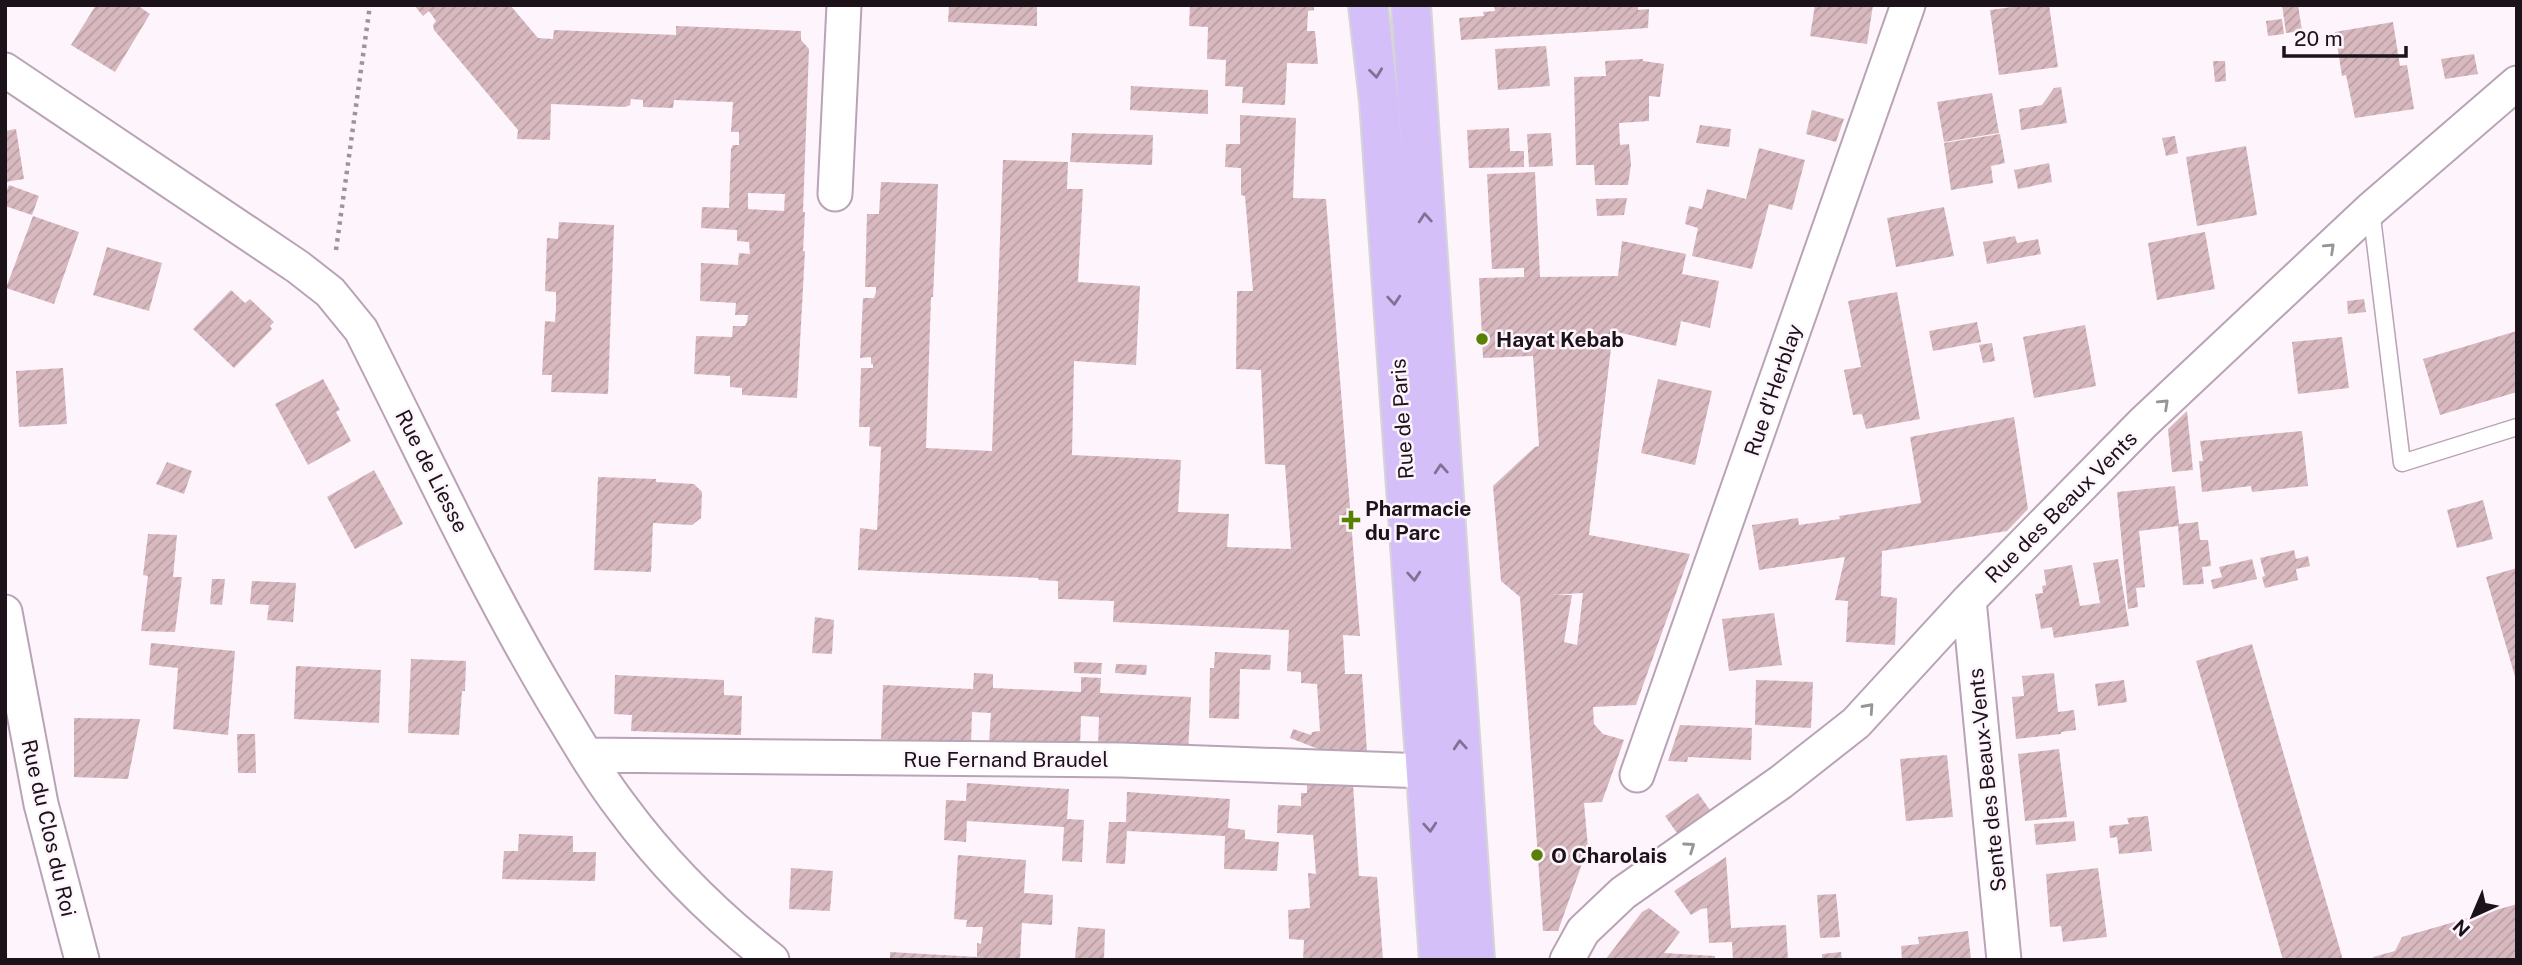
<svg xmlns="http://www.w3.org/2000/svg" width="2522" height="965" font-family="'Public Sans',sans-serif">
<style>
.building{fill:url(#building-hatch);fill-rule:evenodd}
.lines{fill:none;stroke-linecap:round;stroke-linejoin:round}
.lane-casing{stroke:#b9a3b6;stroke-width:19}
.street-casing{stroke:#b9a3b6;stroke-width:37}
.primary-casing{stroke:#d6d5d6;stroke-width:42}
.path{stroke:#9d949b;stroke-width:4.5;stroke-dasharray:3.5 5;stroke-linecap:butt}
.lane{stroke:#fff;stroke-width:16}
.street{stroke:#fff;stroke-width:33}
.primary{stroke:#d5bff8;stroke-width:38}
.oneway{stroke:#817294}
.oneway2{stroke:#989598}
.poi-dot{fill:#598101;stroke:#fef4fc;stroke-width:2.5}
.labels{text-anchor:middle;dominant-baseline:central;stroke-width:5;stroke-linejoin:round;paint-order:stroke}
.poi-label{font-size:21px;font-weight:bold;fill:#1b1319;stroke:#fef4fc;text-anchor:start}
.street-label{font-size:21px;fill:#1b1319;stroke:#fef4fc}
</style>
<defs>
<pattern id="building-hatch" width="6" height="6" patternUnits="userSpaceOnUse" patternTransform="scale(1.75)"><rect width="6" height="6" fill="#d8b9c0"/><path d="M-1 1l2-2M0 6l6-6M5 7l2-2" fill="none" stroke="#b99ea4"/></pattern>
</defs>
<rect width="100%" height="100%" fill="#fef4fc"/>
<path class="building" d="M96 5H137L150 14 115 72 71 45Z
M414 5H510L538 38 553 39 554 30 676 35V26L801 31V40L809 49 803 212H805L803 251H805L797 398 742 395V388L730 387V376L694 374 696 336 732 337 733 326H745L747 322 748 315H735L736 303 700 301 701 263 738 265 739 253 750 254 749 242 737 241V230L701 228 702 207 729 208 731 149 733 145H739V132H731L733 102 674 100 673 108 643 107V100L631 99 630 105 625 107 551 104 550 140 517 139 518 130 434 30 433 25 436 21 429 11 423 16ZM748 193 785 194 784 211 748 209Z
M949 5H1037V26L948 22Z
M1190 5H1314V10L1308 11 1307 31H1315L1318 64 1287 63 1285 105 1242 103 1243 87 1225 86 1226 60 1207 59 1208 27 1189 26Z
M1494 5H1638V10L1649 9 1648 28 1461 40 1459 18 1484 16 1483 12 1495 11Z
M1815 5H1873L1867 44 1810 36Z
M2027 5H2049L2058 67 1999 75 1990 10Z
M2282 5H2298L2302 31 2286 33Z
M2282 19 2284 34 2268 36 2266 21Z
M2393 22 2400 66 2407 65 2414 109 2355 118 2346 75 2342 76 2335 32Z
M1546 46 1550 86 1498 90 1495 49Z
M2474 54 2478 74 2445 79 2441 59Z
M1643 59V61L1664 64 1660 97 1649 96V121L1619 123 1620 145 1629 144 1631 164 1628 185H1595L1594 165H1576L1574 77 1606 76 1605 61Z
M2213 61H2225L2226 81 2215 82Z
M1131 86 1208 90V114L1130 110Z
M2061 87 2067 123 2021 130 2019 109 2042 105 2054 88Z
M1992 93 1999 133 1944 142 1937 102Z
M1812 110 1844 119 1836 142 1806 134Z
M1240 115 1296 118 1293 198 1326 199 1360 636 1343 635 1345 674H1362L1367 752 1322 754 1321 750 1290 738 1293 729 1311 735 1312 732 1320 731 1317 684 1301 683V672L1287 671 1289 630 1113 622 1114 601 1058 599V581L1039 580 1038 578 858 570 860 528 877 530 881 447 869 446 870 427H859L861 368H873V364H871V357L860 358 863 298H874L876 292V287H865L867 214H879L881 182 938 184 933 297H931L926 448 992 451 1003 160 1068 162 1067 189H1083L1078 282 1140 286 1136 365 1074 361 1072 455 1181 460 1178 512 1229 514 1227 547 1291 549 1285 465 1265 464 1261 370 1236 369 1237 291H1253L1245 196 1241 195V168L1225 167 1226 144H1240Z
M1700 125 1731 129 1729 147 1696 143Z
M1509 128 1510 151H1524V167L1469 168 1467 130Z
M16 129 24 179 5 182V131Z
M1072 133 1153 135 1152 165 1070 162Z
M1551 133 1553 166 1529 167 1527 134Z
M2000 134 2005 163 1991 166 1993 183 1951 190 1944 143Z
M2175 136 2178 153 2166 156 2162 138Z
M2246 146 2257 215 2197 226 2186 157Z
M1759 148 1805 160 1792 210 1769 204 1752 269 1692 256 1698 228 1685 224 1689 206 1702 209 1707 189 1746 199Z
M2049 163 2052 182 2018 189 2014 170Z
M1535 172 1540 277 1618 276 1622 241 1686 254 1682 274 1719 281 1710 328 1681 321 1676 346 1613 331 1589 535 1690 554 1636 705 1593 707 1594 724 1603 734 1624 740 1602 802 1584 803 1588 847 1558 931H1543L1520 597 1501 581 1493 486 1535 447 1539 446 1533 356 1483 358 1479 278 1524 277V268L1492 269 1487 174ZM1583 593 1577 645 1564 642 1572 595H1552Z
M9 185 39 196 32 215 5 206V194Z
M1627 198 1624 215 1597 216 1596 199Z
M1944 207 1954 256 1896 267 1887 218Z
M33 216 79 232 54 304 6 288Z
M559 222 614 225 608 394 551 392 552 375H542L545 321 555 322 556 308V292L545 291 547 238 558 239Z
M2205 232 2215 289 2157 300 2148 243Z
M2015 236 2017 243 2038 239 2041 254 1987 264 1983 242Z
M107 247 162 263 149 311 93 295Z
M231 290 245 303 250 299 274 322 270 326 272 329 234 368 193 329Z
M1897 292 1920 419 1866 429 1862 414 1853 415 1844 370 1861 367 1848 301Z
M2364 299 2366 312 2348 314 2347 301Z
M1977 322 1981 342 1933 351 1929 331Z
M2085 325 2096 386 2034 398 2023 337Z
M2517 331V392L2440 415 2423 359Z
M2342 337 2349 388 2298 394 2292 342Z
M1992 343 1995 361 1983 363 1979 345Z
M63 368 67 424 19 427 16 371Z
M323 379 340 410 336 412 351 441 308 465 275 404Z
M1658 379 1712 391 1695 465 1641 453Z
M2187 411 2193 470 2172 472 2168 429Z
M2014 417 2028 509 2007 531 1882 551 1881 596 1897 598 1895 645 1846 642 1848 601 1835 600 1845 557 1759 570 1752 525 1798 518 1799 525 1840 519 1839 516 1921 503 1910 437Z
M2302 431 2308 486 2252 492 2251 486 2202 492 2199 461H2203L2200 441Z
M167 462 192 471 184 494 156 484Z
M374 470 403 524 355 549 327 497Z
M598 477 656 479V482L694 484 702 492 701 518 692 525 653 523 651 572 594 570Z
M2175 486 2179 524 2198 522 2200 540H2208L2211 566 2202 567 2204 584 2183 585 2178 526 2139 531 2145 587 2136 588 2138 607 2128 609 2117 492Z
M2483 500 2493 539 2457 548 2447 510Z
M148 534 177 535 173 577H182L175 632 141 631 148 576 143 575Z
M2294 550 2296 559 2308 556 2310 566 2296 569 2298 580 2265 588 2262 577 2265 576 2260 558Z
M2118 559 2129 626 2054 638 2052 627 2041 629 2035 594 2043 593 2042 586 2046 585 2044 570 2072 565 2080 606 2100 603 2093 563Z
M2252 559 2257 579 2213 589 2211 580 2222 577 2219 567Z
M2517 568V680H2516L2486 577Z
M212 579H225L222 605 210 604Z
M252 581 296 583 293 622 267 620 269 605 250 604Z
M1774 613 1782 665 1729 671 1722 619Z
M815 617 834 620 832 654 812 653Z
M151 643 235 651 228 735 173 729 178 668 149 665Z
M2252 644 2343 960H2283L2196 661Z
M1215 652 1271 655 1270 670 1240 669 1239 719 1209 718 1210 668H1214Z
M411 659 466 661 465 691H462L459 735 408 733Z
M1074 662 1102 663 1101 674 1074 673Z
M1116 664 1147 665 1146 675 1115 673Z
M296 666 381 670 379 723 294 719Z
M974 673 993 674V688L1081 692V677L1101 678 1100 693 1191 697 1188 752 1098 749 1099 717 1081 716 1080 747 989 743 991 713 972 712 971 744 881 739 883 685 973 689Z
M2054 673 2058 712 2074 710 2076 730 2061 732V734L2016 739 2012 697 2024 696 2022 676Z
M615 675 724 680V695L742 696 741 735 631 731 632 715 614 714Z
M1756 680 1813 682 1811 728 1755 725Z
M2124 680 2127 702 2098 706 2095 684Z
M74 718 140 719 128 779 74 777Z
M1680 725 1752 728 1751 760 1688 757 1687 762 1668 761Z
M237 734H255L256 773H238Z
M2059 749 2067 817 2025 821 2018 754Z
M1947 755 1953 817 1906 821 1900 759Z
M967 783 1069 789 1067 819 1084 820 1082 862 1062 861 1064 827 967 821 966 842 944 840 946 800 966 801Z
M1307 783 1353 784 1359 876 1377 877 1383 960H1303L1304 940 1289 939 1288 910 1310 908 1308 873 1316 874 1313 835 1277 833 1278 805 1301 806V793H1307Z
M1127 792 1230 799 1228 828 1245 830V839L1279 842 1277 871 1224 869 1225 836 1127 831 1125 864 1106 863 1109 822H1126Z
M1698 793 1712 813 1679 836 1665 816Z
M2148 816 2152 851 2119 854 2117 837 2110 838 2109 826 2129 824 2127 818Z
M2074 821 2076 841 2036 845 2034 824Z
M519 834 573 836V852H596L595 881 502 879 504 851H518Z
M958 855 1026 860 1024 893 1053 895 1052 925 1022 923 1020 960H890V952L977 957V943L981 944 983 927H966L967 920 954 919Z
M1726 857 1731 928 1786 925 1788 960H1733L1732 942 1709 943 1707 908 1701 909 1691 915 1674 891Z
M791 868 833 871 830 911 789 909Z
M2098 868 2107 937 2063 942 2061 926 2050 927 2046 874Z
M1836 894 1840 937 1820 938 1817 895Z
M2517 904V960H2374L2373 957 2395 951 2402 937Z
M1649 908 1680 932 1664 953 1715 956V960H1605L1642 912Z
M1078 927 1105 929 1104 959 1075 958Z
M1968 931 1971 960H1902L1901 946 1919 944 1918 937Z
M1841 952 1842 960H1822V954Z"/>
<g class="lines">
<g class="lane-casing">
<path id="lane" d="M2371 209 2402 463 2517 427"/>
</g>
<g class="street-casing">
<path id="street" d="M5 70 298 267 330 292 361 330C423 453 481 579 551 697 574 735 596 774 623 809 665 866 716 916 772 960
M835 194 844 5
M1969 600 2004 960
M5 612 41 804 82 960
M586 755 1121 760 1426 771
M1637 775 1908 5
M1567 960 1583 931 1623 893 1781 782 1856 723 1969 600 2143 423 2371 209 2517 83"/>
</g>
<g class="primary-casing">
<path id="primary" d="M1368 5 1379 101 1439 960
M1411 5 1475 960"/>
</g>
<path class="path" d="M336 250 370 5"/>
<use href="#lane" class="lane"/>
<use href="#street" class="street"/>
<use href="#primary" class="primary"/>
</g>
<defs><path id="oneway-chevron" d="M-2-3.5L2.5 0L-2 3.5" fill="none" stroke-width="1.6" stroke-linecap="round" stroke-linejoin="round" transform="scale(1.75)"/></defs>
<g class="oneway">
<use href="#oneway-chevron" transform="translate(1376 73) rotate(83)"/>
<use href="#oneway-chevron" transform="translate(1425 218) rotate(-94)"/>
<use href="#oneway-chevron" transform="translate(1394 300) rotate(86)"/>
<use href="#oneway-chevron" transform="translate(1441 469) rotate(-94)"/>
<use href="#oneway-chevron" transform="translate(1414 576) rotate(86)"/>
<use href="#oneway-chevron" transform="translate(1460 745) rotate(-94)"/>
<use href="#oneway-chevron" transform="translate(1430 827) rotate(86)"/>
</g>
<g class="oneway2">
<use href="#oneway-chevron" transform="translate(2330 248) rotate(-43)"/>
<use href="#oneway-chevron" transform="translate(2164 404) rotate(-43)"/>
<use href="#oneway-chevron" transform="translate(1869 708) rotate(-48)"/>
<use href="#oneway-chevron" transform="translate(1690 847) rotate(-35)"/>
</g>
<g class="poi-dot">
<circle cx="1482" cy="339" r="7"/>
<path d="M1347.5 509.5h7v7h7v7h-7v7h-7v-7h-7v-7h7z"/>
<circle cx="1537" cy="855" r="7"/>
</g>
<g class="labels">
<g class="poi-label">
<text x="1496" y="339">Hayat Kebab</text>
<text x="1365" y="508">Pharmacie<tspan x="1365" dy="24">du Parc</tspan></text>
<text x="1551" y="855">O Charolais</text>
</g>
<g class="street-label">
<text transform="translate(1773 390) rotate(-71)">Rue d'Herblay</text>
<text transform="translate(1402 419) rotate(-94)">Rue de Paris</text>
<text transform="translate(432 471) rotate(63)">Rue de Liesse</text>
<text transform="translate(2061 507) rotate(-45)">Rue des Beaux Vents</text>
<text x="1006" y="759">Rue Fernand Braudel</text>
<text transform="translate(1987 780) rotate(-96)">Sente des Beaux-Vents</text>
<text transform="translate(49 828) rotate(77)">Rue du Clos du Roi</text>
</g>
</g>
<rect width="2522" height="965" fill="none" stroke="#1b1319" stroke-width="14"/>
<g transform="translate(2473 916) rotate(224)" stroke="#fef4fc" stroke-width="5" paint-order="stroke">
<path d="M0-5L12 26L0 18L-12 26Z" fill="#1b1319"/>
<text y="-10" font-size="19" font-weight="bold" text-anchor="middle" fill="#1b1319">N</text>
</g>
<path d="M2284 46v10h122v-10" fill="none" stroke="#1b1319" stroke-width="3.5"/>
<text x="2294" y="46" font-size="21" fill="#1b1319" stroke="#fef4fc" stroke-width="5" paint-order="stroke">20 m</text>
</svg>
